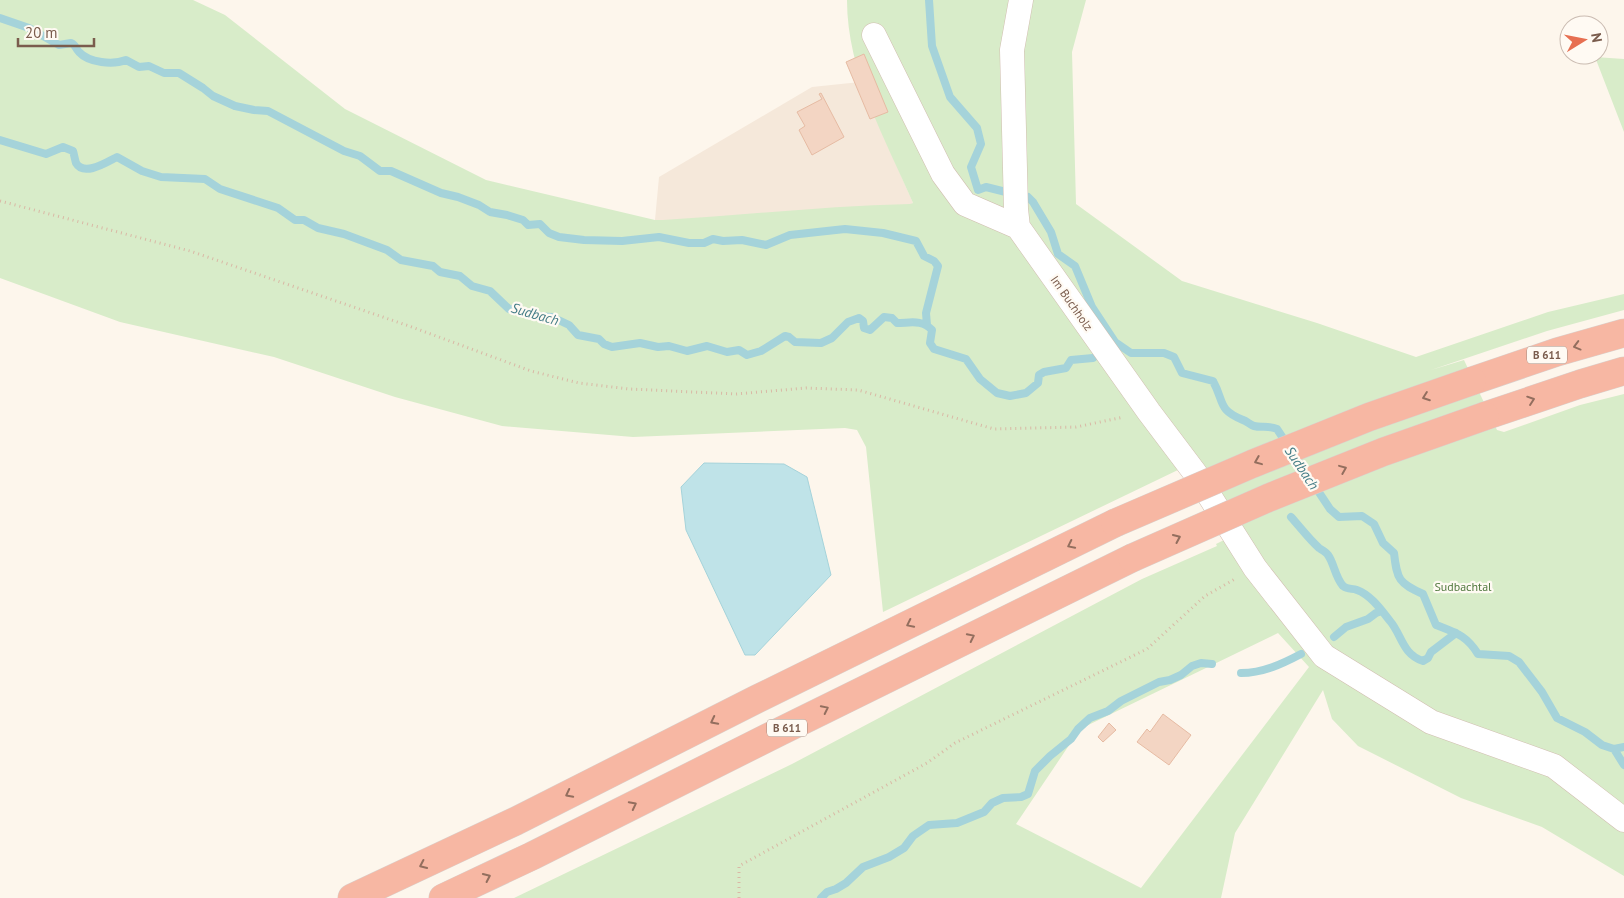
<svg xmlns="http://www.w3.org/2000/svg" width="1624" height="898" font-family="'PT Sans',sans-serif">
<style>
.residential{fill:#f5e8da}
.green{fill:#d8ecc9;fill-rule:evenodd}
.water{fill:#bfe3e8;stroke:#a5d3da}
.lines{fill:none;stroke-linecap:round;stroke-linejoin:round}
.stream{stroke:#a5d3da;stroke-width:8}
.building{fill:#f3d5c3;stroke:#e6bba3}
.minor-casing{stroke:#d1beb0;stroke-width:25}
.highway-casing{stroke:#dad1cd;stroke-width:29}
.path{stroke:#d9b8a5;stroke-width:3;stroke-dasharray:1 4;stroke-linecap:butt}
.minor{stroke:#fff;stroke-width:24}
.highway{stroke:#f7b7a3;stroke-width:28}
.highway-bridge-casing{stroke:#dad1cd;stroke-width:29;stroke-linecap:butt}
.highway-bridge{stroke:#f7b7a3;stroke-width:28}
.oneway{stroke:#936e5e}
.labels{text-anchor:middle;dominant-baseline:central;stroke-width:4.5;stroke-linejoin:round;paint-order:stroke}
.shield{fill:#fffaf3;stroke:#a28b7f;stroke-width:1}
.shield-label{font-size:11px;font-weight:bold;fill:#7a5c4d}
.street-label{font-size:12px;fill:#7a5c4d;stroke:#fffaf3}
.park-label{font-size:12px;fill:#537a41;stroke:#fffaf3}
.water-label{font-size:14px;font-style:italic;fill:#437c86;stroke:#fffaf3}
</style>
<rect width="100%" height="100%" fill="#fdf6ec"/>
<path class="residential" d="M860 82 913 203 869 227 655 220 659 177 812 87Z"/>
<path class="green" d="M0 0H193L225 15 345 109 486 180 655 220H663C745 215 827 206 910 204L913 203C885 138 847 72 847 0H1086L1072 52 1076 204 1182 281 1317 323 1416 357 1548 312 1624 294V310L1547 331 1431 370 1464 360 1497 430 1504 432 1580 405 1624 394V876L1542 827 1461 798 1358 746 1332 719 1323 690 1235 833 1221 898H514L792 764 1142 579 1217 546 1216 544 1244 530 1180 469 883 612 866 447 857 430 845 428 633 437 502 426 395 397 274 357 120 322 0 278ZM1278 633 1309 667 1141 888 1016 824 1080 729Z
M1595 57 1624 59V132Z"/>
<path class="water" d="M704 463 784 464 807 477 831 575 755 655H745L686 530 681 487Z"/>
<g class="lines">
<path class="stream" d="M929 0 932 46 950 97 977 128 981 144 971 167 978 190 986 187 1006 192
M0 18 29 28 59 45 71 43C76 45 75 48 79 52 89 63 113 65 126 60L139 67 149 66 164 73H179L203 88 213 96 235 106 254 110 268 111 344 151 360 156 380 171H391L441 193 458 197 479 205 490 212 507 215 523 220 528 225 540 224 549 233 559 237 584 240 622 241 659 237 689 243H704L713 239 723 241 742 240 766 245 790 235 845 229 883 233 916 241 924 256 934 261 938 266 926 313 927 325
M0 140 46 154 63 147 73 151C74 154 75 160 76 163 84 177 107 162 117 157L142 171 161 177 205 179 220 189 278 208 295 220H304L318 228 344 234 387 250 401 260 433 266 440 272 460 276 472 286 490 291 509 309 520 310 535 316 552 317 569 325 578 335 599 339 604 344 612 347 640 343 658 347 669 346 687 351 707 346 727 352 739 350 747 355 761 351 785 336 789 337 795 342 821 343 832 338 848 322 859 318 863 321 864 328 870 330 884 317 892 318 897 323C910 323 922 319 932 330L930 343 934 349 966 359 980 379 997 393 1010 396 1026 393 1038 383 1039 375 1044 372 1066 368 1071 360 1093 358
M1028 197 1033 202 1051 232 1058 254 1075 266 1092 307 1115 342
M1114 343 1115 342 1131 353H1164L1174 357 1182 373 1213 381C1225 403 1217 409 1243 420 1247 421 1250 425 1254 426 1262 428 1267 425 1277 429L1330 509 1339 517 1362 516 1374 524 1383 543 1394 553C1397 580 1399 583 1423 594L1436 625C1456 633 1466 635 1478 654L1509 656 1519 662 1542 692 1557 718 1585 732 1602 745 1614 749 1624 765
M1291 517C1300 527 1309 539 1319 548 1322 550 1326 552 1328 555 1334 563 1335 577 1343 586 1348 590 1352 588 1357 590 1371 595 1382 611 1390 621 1402 635 1402 654 1423 661L1428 658 1431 652 1456 633
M1334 637 1346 627 1368 619 1376 613 1382 611
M1241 673C1263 673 1282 664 1301 654
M1614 749 1624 747
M821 898 827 892 836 889 846 883 863 867 889 857 904 848 913 836 929 825 957 823 984 812 992 803 1003 798 1021 797 1028 794 1035 771 1050 756 1071 739 1078 729 1090 718 1108 711 1121 701 1159 682 1170 680 1181 675 1192 666 1201 663 1212 664"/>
</g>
<path class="building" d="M864 54 888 112 870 119 846 62Z
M821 93 844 137 812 155 799 130 805 126 797 112 822 99 819 94Z
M1163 714 1191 735 1169 765 1137 742 1147 729 1150 732Z
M1109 723 1116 730 1103 742 1098 737Z"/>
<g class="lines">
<g class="minor-casing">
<path id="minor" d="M1021 0 1012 50 1016 209 1018 227 1149 412 1195 473 1255 568 1324 656 1431 722 1554 766 1624 820
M874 35 943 174 965 204 1018 227"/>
</g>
<g class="highway-casing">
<path id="highway" d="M1472 381 1557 352 1624 333
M1485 416 1580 384 1624 371
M352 898 516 821 757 699 1115 523
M443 898 532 856 779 732 1132 558"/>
</g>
<path class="path" d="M0 201 190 251 409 326 531 371 579 383 629 389 736 394 806 388 858 390 994 429 1076 427 1124 417
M739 898V866L927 763 955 743 1147 649 1205 596 1235 579"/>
<use href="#minor" class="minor"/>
<use href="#highway" class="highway"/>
<g class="highway-bridge-casing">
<path id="highway-bridge" d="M1115 523 1252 464 1369 417 1472 381
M1132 558 1268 498 1383 452 1485 416"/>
</g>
<use href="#highway-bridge" class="highway-bridge"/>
</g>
<defs><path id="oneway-chevron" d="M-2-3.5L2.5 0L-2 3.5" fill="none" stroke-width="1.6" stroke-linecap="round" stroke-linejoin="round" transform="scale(1.25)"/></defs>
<g class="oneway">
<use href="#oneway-chevron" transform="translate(1577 346) rotate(165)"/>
<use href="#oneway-chevron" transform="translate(1426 397) rotate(160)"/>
<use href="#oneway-chevron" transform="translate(1531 400) rotate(-19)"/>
<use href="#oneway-chevron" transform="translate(1258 461) rotate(158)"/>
<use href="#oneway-chevron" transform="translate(1343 469) rotate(-22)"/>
<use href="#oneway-chevron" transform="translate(1177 538) rotate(-24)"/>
<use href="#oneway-chevron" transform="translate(1071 545) rotate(154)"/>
<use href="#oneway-chevron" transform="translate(910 624) rotate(154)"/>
<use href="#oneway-chevron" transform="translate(971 637) rotate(-26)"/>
<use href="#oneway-chevron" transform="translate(825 709) rotate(-26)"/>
<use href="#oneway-chevron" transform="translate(714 721) rotate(153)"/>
<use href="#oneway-chevron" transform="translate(569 794) rotate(153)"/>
<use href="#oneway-chevron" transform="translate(633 805) rotate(-27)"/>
<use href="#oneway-chevron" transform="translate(423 865) rotate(155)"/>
<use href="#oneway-chevron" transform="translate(487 877) rotate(-25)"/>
</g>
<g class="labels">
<g class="shield">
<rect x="1527" y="346.5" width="40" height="17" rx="4"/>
<rect x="767" y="719.5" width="40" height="17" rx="4"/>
</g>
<g class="shield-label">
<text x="1547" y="355">B 611</text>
<text x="787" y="728">B 611</text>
</g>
<g class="street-label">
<text transform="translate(1072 303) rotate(55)">Im Buchholz</text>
</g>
<g class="park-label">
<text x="1463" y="586">Sudbachtal</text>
</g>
<g class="water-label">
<text transform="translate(535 314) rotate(16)">Sudbach</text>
<text transform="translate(1302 468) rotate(56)">Sudbach</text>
</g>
</g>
<g transform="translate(1584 40) rotate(80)"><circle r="24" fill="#fffaf3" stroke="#cabbb1"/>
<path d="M0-4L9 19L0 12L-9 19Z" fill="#e76f51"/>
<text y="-8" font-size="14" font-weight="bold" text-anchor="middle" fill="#7a5c4d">N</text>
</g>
<path d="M18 38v8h76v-8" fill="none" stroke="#7a5c4d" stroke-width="2.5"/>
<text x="25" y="38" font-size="15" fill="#7a5c4d" stroke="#fffaf3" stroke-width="4" paint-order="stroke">20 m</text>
</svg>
